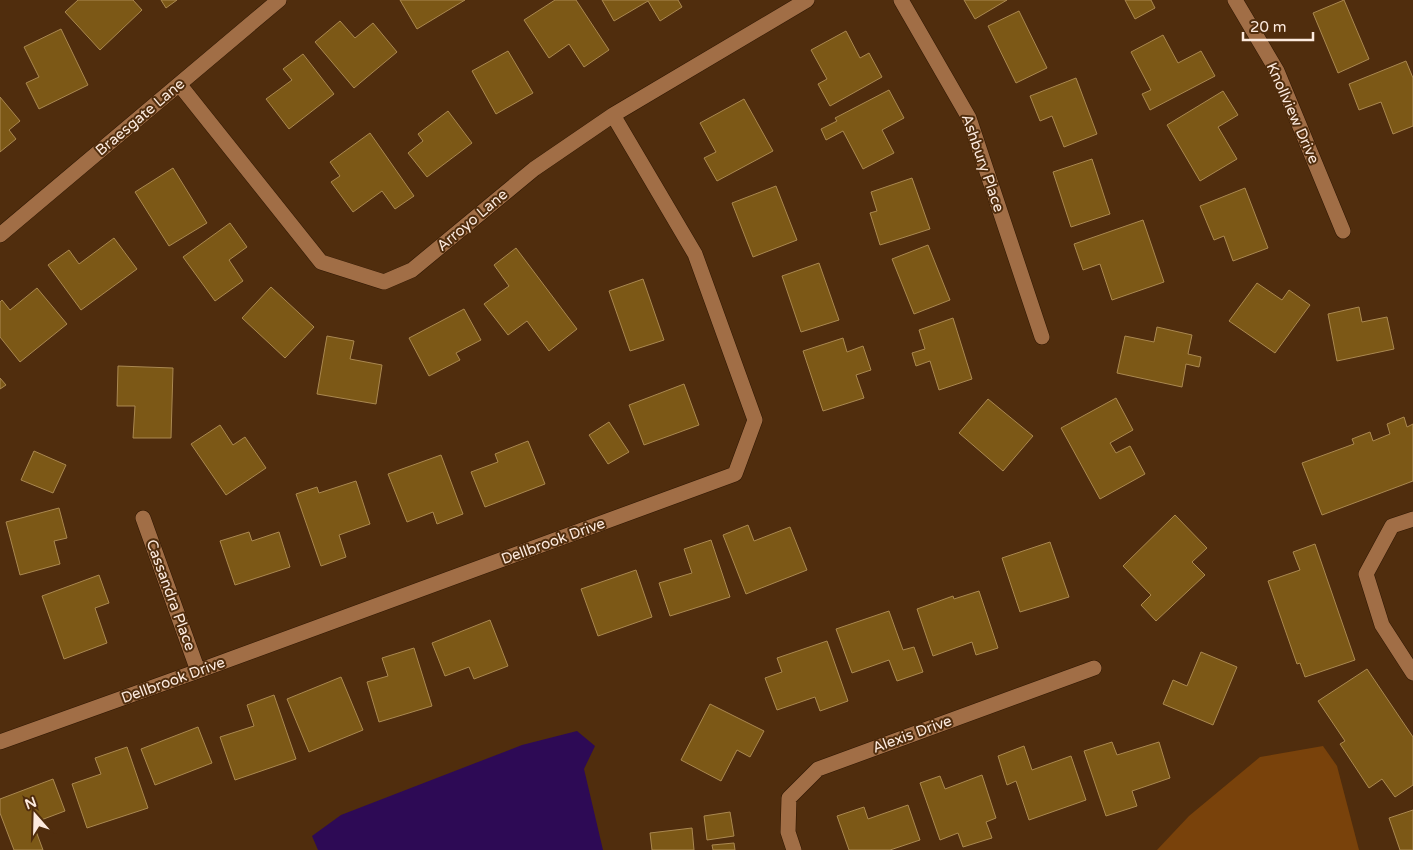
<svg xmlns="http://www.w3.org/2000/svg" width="1413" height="850" font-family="'Varela Round',sans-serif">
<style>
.green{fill:#79420b}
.water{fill:#2d0a55}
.building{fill:#7c5816;stroke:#aa8850}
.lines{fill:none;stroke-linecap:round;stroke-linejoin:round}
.street-casing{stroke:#2f1703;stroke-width:16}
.street{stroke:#a16e46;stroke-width:15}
.labels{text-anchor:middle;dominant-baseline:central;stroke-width:4;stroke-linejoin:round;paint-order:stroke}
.street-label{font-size:15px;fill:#fceade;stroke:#502d0d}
</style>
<rect width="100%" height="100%" fill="#502d0d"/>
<path class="green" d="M1323 746 1337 766 1359 850H1157L1189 816 1260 757Z"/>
<path class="water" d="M577 731 595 746 584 769 603 850H318L312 836 341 815 522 745Z"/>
<path class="building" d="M78 0H133L142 10 100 50 65 12Z
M161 0H177L166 8Z
M400 0H465L417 29Z
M555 0H576L609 50 584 67 569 44 549 58 524 20Z
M602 0H678L682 7 660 21 648 1 614 21Z
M964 0H1007L975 19Z
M1125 0H1151L1155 8 1135 19Z
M1344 0 1369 59 1338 73 1313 13Z
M1019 11 1047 68 1016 83 988 26Z
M340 21 355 38 373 23 397 52 354 88 315 42Z
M61 29 88 85 39 109 26 83 39 77 24 47Z
M846 31 860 58 869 53 882 77 830 106 818 84 827 79 811 50Z
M1163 35 1178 63 1201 51 1215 76 1150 110 1142 94 1151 90 1131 52Z
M508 51 533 93 496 114 472 71Z
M303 54 334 94 289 129 266 99 292 80 283 69Z
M1406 61 1413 78V126L1393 134 1381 102 1359 110 1349 84Z
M1076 78 1097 134 1064 147 1052 116 1040 121 1030 96Z
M889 90 904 118 882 130 894 153 863 169 843 131 826 140 821 129 837 121 835 118Z
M1223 91 1238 115 1218 127 1237 159 1200 181 1167 125Z
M0 97 20 121 9 130 16 139 0 152Z
M744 99 773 151 717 181 704 158 716 152 700 123Z
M448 111 472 143 427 177 408 153 423 141 418 134Z
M370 133 414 196 395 209 382 191 353 212 331 182 340 176 330 162Z
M1092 159 1110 214 1071 227 1053 172Z
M173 168 207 223 169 246 135 192Z
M912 178 930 229 880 245 870 213 877 211 871 192Z
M776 186 797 240 753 257 732 203Z
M1245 188 1268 248 1233 261 1224 236 1214 240 1200 206Z
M1143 220 1164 282 1112 300 1100 264 1083 270 1074 244Z
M230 223 247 247 229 260 243 281 215 301 183 257Z
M114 238 137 269 81 310 48 265 69 250 79 264Z
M928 245 950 300 914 314 892 259Z
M516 248 577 329 549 351 527 321 508 335 484 304 509 286 494 265Z
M819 263 839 320 801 332 782 276Z
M643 279 664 340 630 351 609 291Z
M1257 283 1282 300 1289 290 1310 305 1275 353 1229 321Z
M271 287 314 327 285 358 242 318Z
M37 288 67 324 20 362 0 337V302L2 300 10 310Z
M1359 307 1362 322 1387 317 1394 349 1337 361 1328 314Z
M464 309 481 340 456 353 460 360 429 376 409 338Z
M953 318 972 379 939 390 930 361 916 366 912 353 925 349 919 330Z
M1157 327 1192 335 1188 354 1201 357 1199 367 1186 364 1182 387 1117 373 1125 336 1154 342Z
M327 336 354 341 350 359 382 365 376 404 317 394Z
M843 338 847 352 863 346 871 370 856 375 864 398 823 411 803 351Z
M118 366 173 368 171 438H133L135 406H117Z
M0 378 6 385 0 389Z
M684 384 699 425 644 445 629 405Z
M1116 398 1133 430 1110 443 1116 453 1130 446 1145 474 1100 499 1061 428Z
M988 399 1033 436 1003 471 959 433Z
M1404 417 1407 427 1413 424V481L1322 515 1302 463 1354 444 1352 439 1370 432 1373 441 1390 434 1387 424Z
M609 422 629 452 608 464 589 435Z
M220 425 233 445 245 437 266 468 226 495 191 444Z
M528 441 545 484 485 507 471 472 498 462 495 454Z
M34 451 66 465 53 493 21 480Z
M441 455 463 514 437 524 433 512 407 522 388 474Z
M356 481 370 524 339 535 346 557 321 566 296 494 317 487 319 493Z
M59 508 67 538 54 541 60 564 20 575 6 522Z
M1175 515 1207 548 1192 562 1205 575 1156 621 1141 605 1151 595 1123 566Z
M748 525 754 541 790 527 807 570 746 594 723 535Z
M249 532 252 541 279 532 290 567 235 585 220 541Z
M711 540 730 597 670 616 659 583 692 573 684 549Z
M1050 542 1069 597 1020 612 1002 558Z
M1315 544 1355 660 1305 677 1300 663 1297 664 1268 581 1300 570 1293 552Z
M636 570 652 617 598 636 581 589Z
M99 575 109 603 95 608 107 643 64 659 42 596Z
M979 591 998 648 976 655 972 642 933 656 917 609 953 596 954 599Z
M889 611 903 650 914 647 923 672 897 681 889 660 852 673 836 629Z
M490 620 508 666 474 679 469 667 445 676 432 643Z
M827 641 848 701 820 711 815 697 777 710 765 678 782 672 777 658Z
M414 648 432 706 379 722 367 682 388 676 382 658Z
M1201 652 1237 667 1213 725 1163 704 1173 680 1187 686Z
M1367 669 1413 737V785L1395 797 1382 779 1369 788 1340 744 1345 741 1318 701Z
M341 677 363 730 309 752 287 699Z
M274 695 296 759 235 780 220 737 254 726 247 705Z
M710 704 764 731 750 757 737 750 721 781 681 760Z
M198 727 212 763 155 785 141 749Z
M1112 742 1117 755 1159 742 1170 778 1132 791 1137 806 1106 816 1084 751Z
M1024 746 1032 770 1071 756 1086 800 1029 820 1016 781 1007 785 998 756Z
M127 747 148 808 87 828 72 784 101 774 95 758Z
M982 775 996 818 986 822 992 838 963 847 958 833 940 840 920 783 940 776 945 789Z
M53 779 65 811 33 823 43 850H14L0 813V799Z
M908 805 920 840 890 850H849L837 816 864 807 868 819Z
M1413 810V850H1400L1389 818Z
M730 812 734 836 707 840 704 816Z
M692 828 694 850H652L650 833Z
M734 843 735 850H713L712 845Z"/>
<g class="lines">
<g class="street-casing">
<path id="street" d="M901 0 969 118 1042 337
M1235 0 1277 71 1343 231
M179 84 321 262 384 282 412 270 534 169 613 115 807 0
M0 235 279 0
M143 518 198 671
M1413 519 1392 526 1366 574 1382 625 1413 673
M0 742 198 671 735 474 755 420 695 254 613 115
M794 850 788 832 789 798 818 769 1094 668"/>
</g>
<use href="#street" class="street"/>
</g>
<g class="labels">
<g class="street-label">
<text transform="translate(1293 113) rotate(66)">Knollview Drive</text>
<text transform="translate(140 117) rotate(-40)">Braesgate Lane</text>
<text transform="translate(983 163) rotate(71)">Ashbury Place</text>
<text transform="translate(472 220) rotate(-40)">Arroyo Lane</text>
<text transform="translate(553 541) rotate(-20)">Dellbrook Drive</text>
<text transform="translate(171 595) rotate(70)">Cassandra Place</text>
<text transform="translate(173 680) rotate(-20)">Dellbrook Drive</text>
<text transform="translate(912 734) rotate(-20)">Alexis Drive</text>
</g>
</g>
<g transform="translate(35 815) rotate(340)" stroke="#502d0d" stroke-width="4" paint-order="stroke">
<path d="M0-4L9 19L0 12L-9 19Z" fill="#fceade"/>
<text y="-8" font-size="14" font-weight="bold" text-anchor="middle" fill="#fceade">N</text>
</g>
<path d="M1243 32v8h70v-8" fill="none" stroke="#fceade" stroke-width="2.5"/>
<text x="1250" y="32" font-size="15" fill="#fceade" stroke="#502d0d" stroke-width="4" paint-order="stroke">20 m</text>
</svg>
